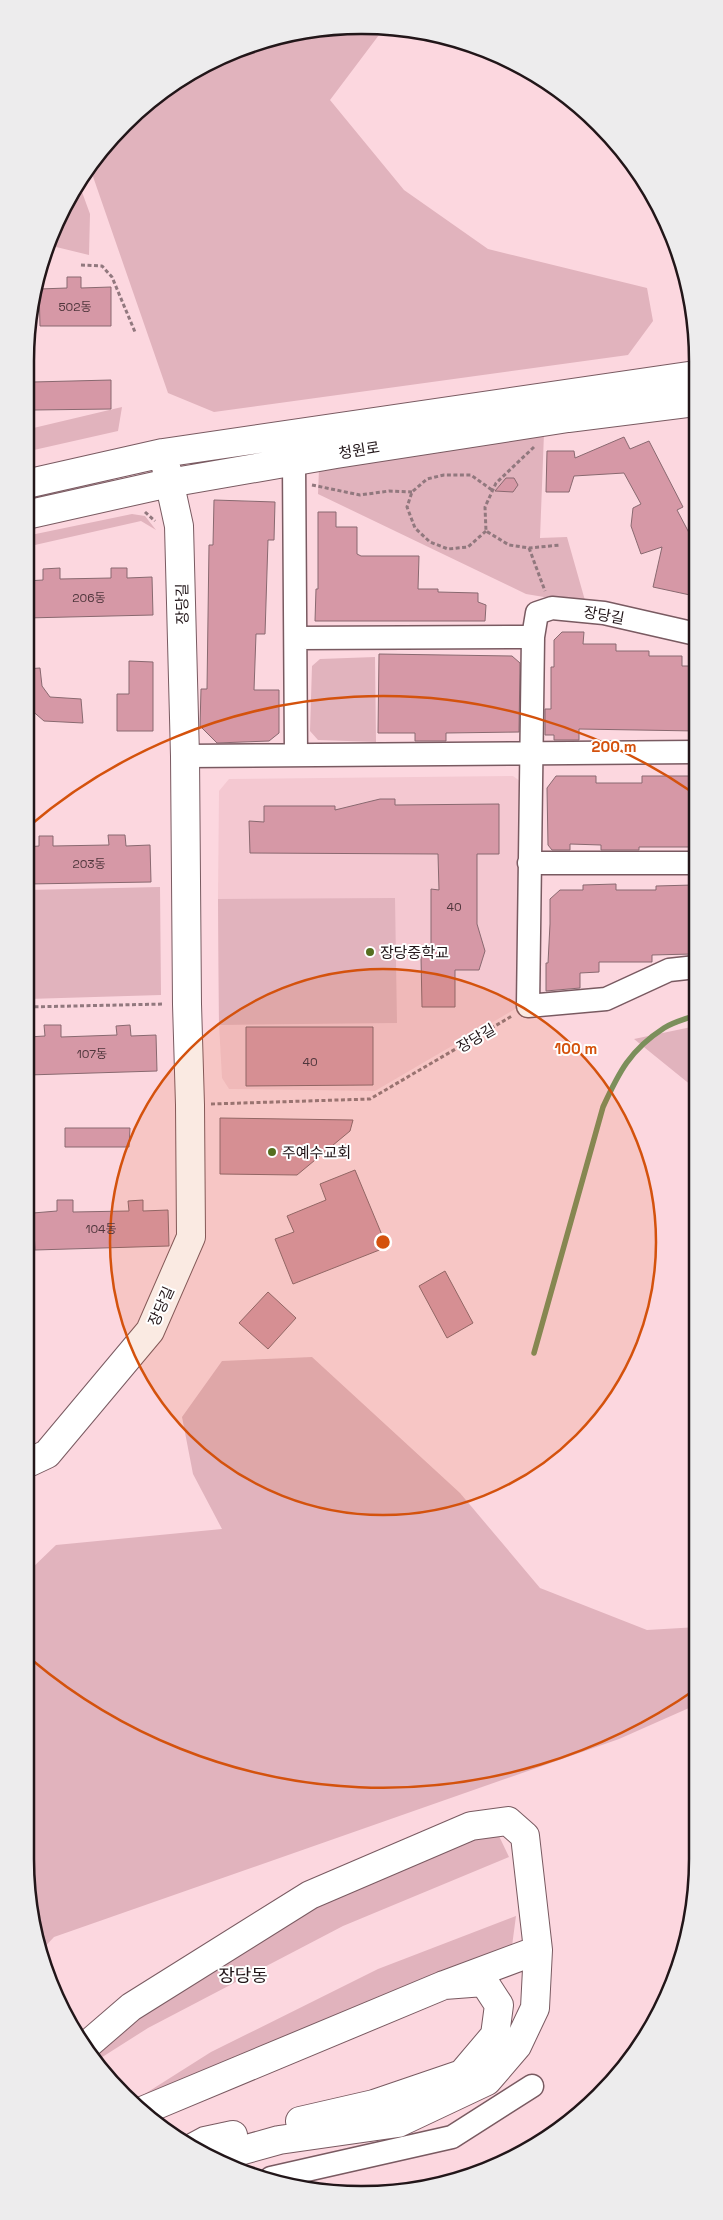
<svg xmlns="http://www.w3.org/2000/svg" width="723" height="2220" font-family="'Space Grotesk','Noto Sans KR',sans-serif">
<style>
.built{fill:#f4c8d1}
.green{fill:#e1b3bd}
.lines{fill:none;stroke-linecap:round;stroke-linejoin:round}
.stream{stroke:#7b8f5b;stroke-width:5.5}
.building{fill:#d698a6;stroke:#896970}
.street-casing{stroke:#795a61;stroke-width:25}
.secondary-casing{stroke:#795a61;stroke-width:30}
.path{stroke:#91787e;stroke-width:3;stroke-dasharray:4 2.5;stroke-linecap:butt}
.street{stroke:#fff;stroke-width:22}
.secondary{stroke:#fff;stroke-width:28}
.ring{fill:none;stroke:#d4520d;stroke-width:2.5}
.poi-dot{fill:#556e1f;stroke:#fff;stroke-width:2}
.labels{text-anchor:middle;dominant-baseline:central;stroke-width:4;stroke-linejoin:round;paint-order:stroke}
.number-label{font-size:12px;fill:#4f363c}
.street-label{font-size:15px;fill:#221619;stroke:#fff}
.poi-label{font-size:15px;fill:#221619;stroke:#fff;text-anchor:start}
.quarter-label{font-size:18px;fill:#221619;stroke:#fff}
.rim{fill:none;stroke:#221619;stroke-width:2.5}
.centre{fill:#d4520d;stroke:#fff;stroke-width:2.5}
.ring-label{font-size:15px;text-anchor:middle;font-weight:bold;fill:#d4520d;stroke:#fff;stroke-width:4;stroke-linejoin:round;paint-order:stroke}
</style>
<rect width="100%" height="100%" fill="#fcd7df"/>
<path class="built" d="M513 776 524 784 522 1005 375 1091 229 1089 222 1078 219 1025 218 899 219 791 229 779Z"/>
<path class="green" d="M362 25 385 27 330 100 404 190 488 249 647 288 653 321 628 355 214 412 168 393 89 165 124 123 175 82 233 51 296 31Z
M78 181 90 214 89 255 52 246 51 232Z
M122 407 118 431 25 452V430Z
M544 433 540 538 567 537 586 604 526 594 318 494 319 469Z
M132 514 145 516 156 530 141 521 26 547V536Z
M375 657 376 742 318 740 310 731 312 666 320 659Z
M160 887 161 995 28 999 27 890Z
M395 898 397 1023 219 1025 218 899Z
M696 1026 697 1090 634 1039Z
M312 1357 460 1493 540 1588 647 1630 698 1627V1704L619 1739 54 1937 40 1952 31 1924 30 1570 56 1545 222 1529 193 1474 182 1417 222 1361Z
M479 1832 499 1836 509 1857 343 1926 148 2028 96 2061 94 2056 135 2016 320 1899Z
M516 1916 512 1946 135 2106 132 2102 211 2052 378 1969Z"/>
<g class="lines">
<path class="stream" d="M534 1353 603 1107C619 1072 630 1050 664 1028 673 1022 686 1019 696 1015"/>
</g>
<path class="building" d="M67 277H81V288L111 287V326H40L39 289 67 288Z
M111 380V409L34 410 33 382Z
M624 437 630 449 649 441 683 507 677 510 696 546V573L690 595 653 587 662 547 641 554 631 526 633 508 641 504 624 473 574 476 569 492H546L547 451H574L575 458Z
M506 478H514L518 485 513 492 495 491Z
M214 500 275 502 274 540H268L265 634H256L254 690H279V733L269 741 217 743 200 726 201 689H207L209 545H213Z
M318 512H336V527H357V554L361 556H419L418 589H438V592L478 593V602L486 605 485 621H315L316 589H318Z
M60 568V579L111 578V568H127V578L152 577 153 615 26 618V581L43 580V569Z
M562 632H584L583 644H616V651H649V656H682V666H696V731L579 729V740H554V735H545V709H551V667H554V640Z
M379 654 512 656 520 663 519 732 446 733V741H415V733H378Z
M129 661 153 662V731H117V694H129Z
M40 668 42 686 50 697 81 699 83 723 44 721 29 708 26 702V669Z
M556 776H596V783H642V776H696V847H639V850H601V845L570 844V850H552L548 845 547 788Z
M380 799H395V805L499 804V854H477V924L485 951 479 970H455V1007H422L421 957H431V889L439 890 438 854 250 853 249 821 264 822V806H335V810Z
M108 835H125L126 846 150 845 151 882 27 884V847L39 846V836H53V846L109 845Z
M616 884V890H656V886L693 885 692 954 652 955V962H599V972L580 973V988L546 991V963H548L550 924V899L560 890H583V885Z
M44 1025H61V1037L117 1035 116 1026 130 1025 131 1036 156 1035 157 1071 28 1075V1037L45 1036Z
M246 1027H373V1085L246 1086Z
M220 1118 353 1120 350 1131 297 1175 220 1174Z
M65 1128H130L129 1147H65Z
M355 1170 387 1247 293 1284 275 1239 294 1232 287 1216 326 1200 320 1184Z
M57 1200H73V1212L129 1211 128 1201 143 1200V1211L168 1210 169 1246 35 1250 33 1213 57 1211Z
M445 1271 473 1323 447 1338 419 1286Z
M268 1292 296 1318 268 1349 239 1323Z"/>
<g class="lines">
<g class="street-casing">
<path id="street" d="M294 462 296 754
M696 634 604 613 552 608 537 613 533 637 528 1006 606 999 669 970 696 967
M296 638 533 637
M185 756 696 752
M529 863H696
M271 2178 452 2137 532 2086"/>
</g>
<g class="secondary-casing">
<path id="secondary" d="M26 484 163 453 695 375
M26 515 169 483 336 454 568 418 695 402
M30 1462 47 1454 150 1331 191 1237 190 1105 187 1004 185 756 179 526 163 453
M87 2045 131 2007 310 1895 471 1826 508 1821 525 1836 538 1950 535 2008 517 2046 487 2081 398 2123 279 2140 211 2159
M142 2111 444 1985 538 1950
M300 2121 374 2104 462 2074 495 2035 499 2005 484 1982 444 1985
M192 2148 205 2141 233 2135"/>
</g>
<path class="path" d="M81 265 102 266 112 277 135 332
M534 447 496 483 485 507 486 531 509 545 529 548 560 545
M312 485 360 495 389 491 412 492
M145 512 155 521
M486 531 468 547 448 549 430 542 415 528 407 507 412 492 427 479 444 475H471L492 490
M529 548 545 591
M28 1007 164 1004
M211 1104 370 1099 512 1016"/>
<use href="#street" class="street"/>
<use href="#secondary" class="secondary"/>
</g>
<circle cx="383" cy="1242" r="273" fill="#d4520d" fill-opacity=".12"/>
<g class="ring">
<circle cx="383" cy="1242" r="273"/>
<path d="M696 1689A546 546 0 0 1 32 1660M28 827A546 546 0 0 1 692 792"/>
</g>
<g class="poi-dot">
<circle cx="370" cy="952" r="5"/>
<circle cx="272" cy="1152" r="5"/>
</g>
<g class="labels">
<g class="number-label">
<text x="75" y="307">502동</text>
<text x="89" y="598">206동</text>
<text x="89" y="864">203동</text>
<text x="454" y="907">40</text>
<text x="92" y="1054">107동</text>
<text x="310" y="1062">40</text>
<text x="101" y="1229">104동</text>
</g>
<g class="street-label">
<text transform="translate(359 450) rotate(-9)">청원로</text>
<text transform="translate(182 604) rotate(-91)">장당길</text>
<text transform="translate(604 615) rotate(10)">장당길</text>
<text transform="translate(476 1038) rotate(-30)">장당길</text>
<text transform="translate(161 1306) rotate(-66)">장당길</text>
</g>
<g class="poi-label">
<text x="380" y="952">장당중학교</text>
<text x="282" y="1152">주예수교회</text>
</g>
<g class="quarter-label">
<text x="243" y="1975">장당동</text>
</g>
</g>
<path d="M0 0H723V2220H0ZM361 34H362A327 327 0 0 1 689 361V1859A327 327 0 0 1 362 2186H361A327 327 0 0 1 34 1859V361A327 327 0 0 1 361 34Z" fill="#edeced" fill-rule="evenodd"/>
<path class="rim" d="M361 34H362A327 327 0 0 1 689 361V1859A327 327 0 0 1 362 2186H361A327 327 0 0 1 34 1859V361A327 327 0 0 1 361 34Z"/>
<circle cx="383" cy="1242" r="8" class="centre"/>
<g class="ring-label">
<text x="614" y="752">200 m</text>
<text x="576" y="1054">100 m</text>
</g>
</svg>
